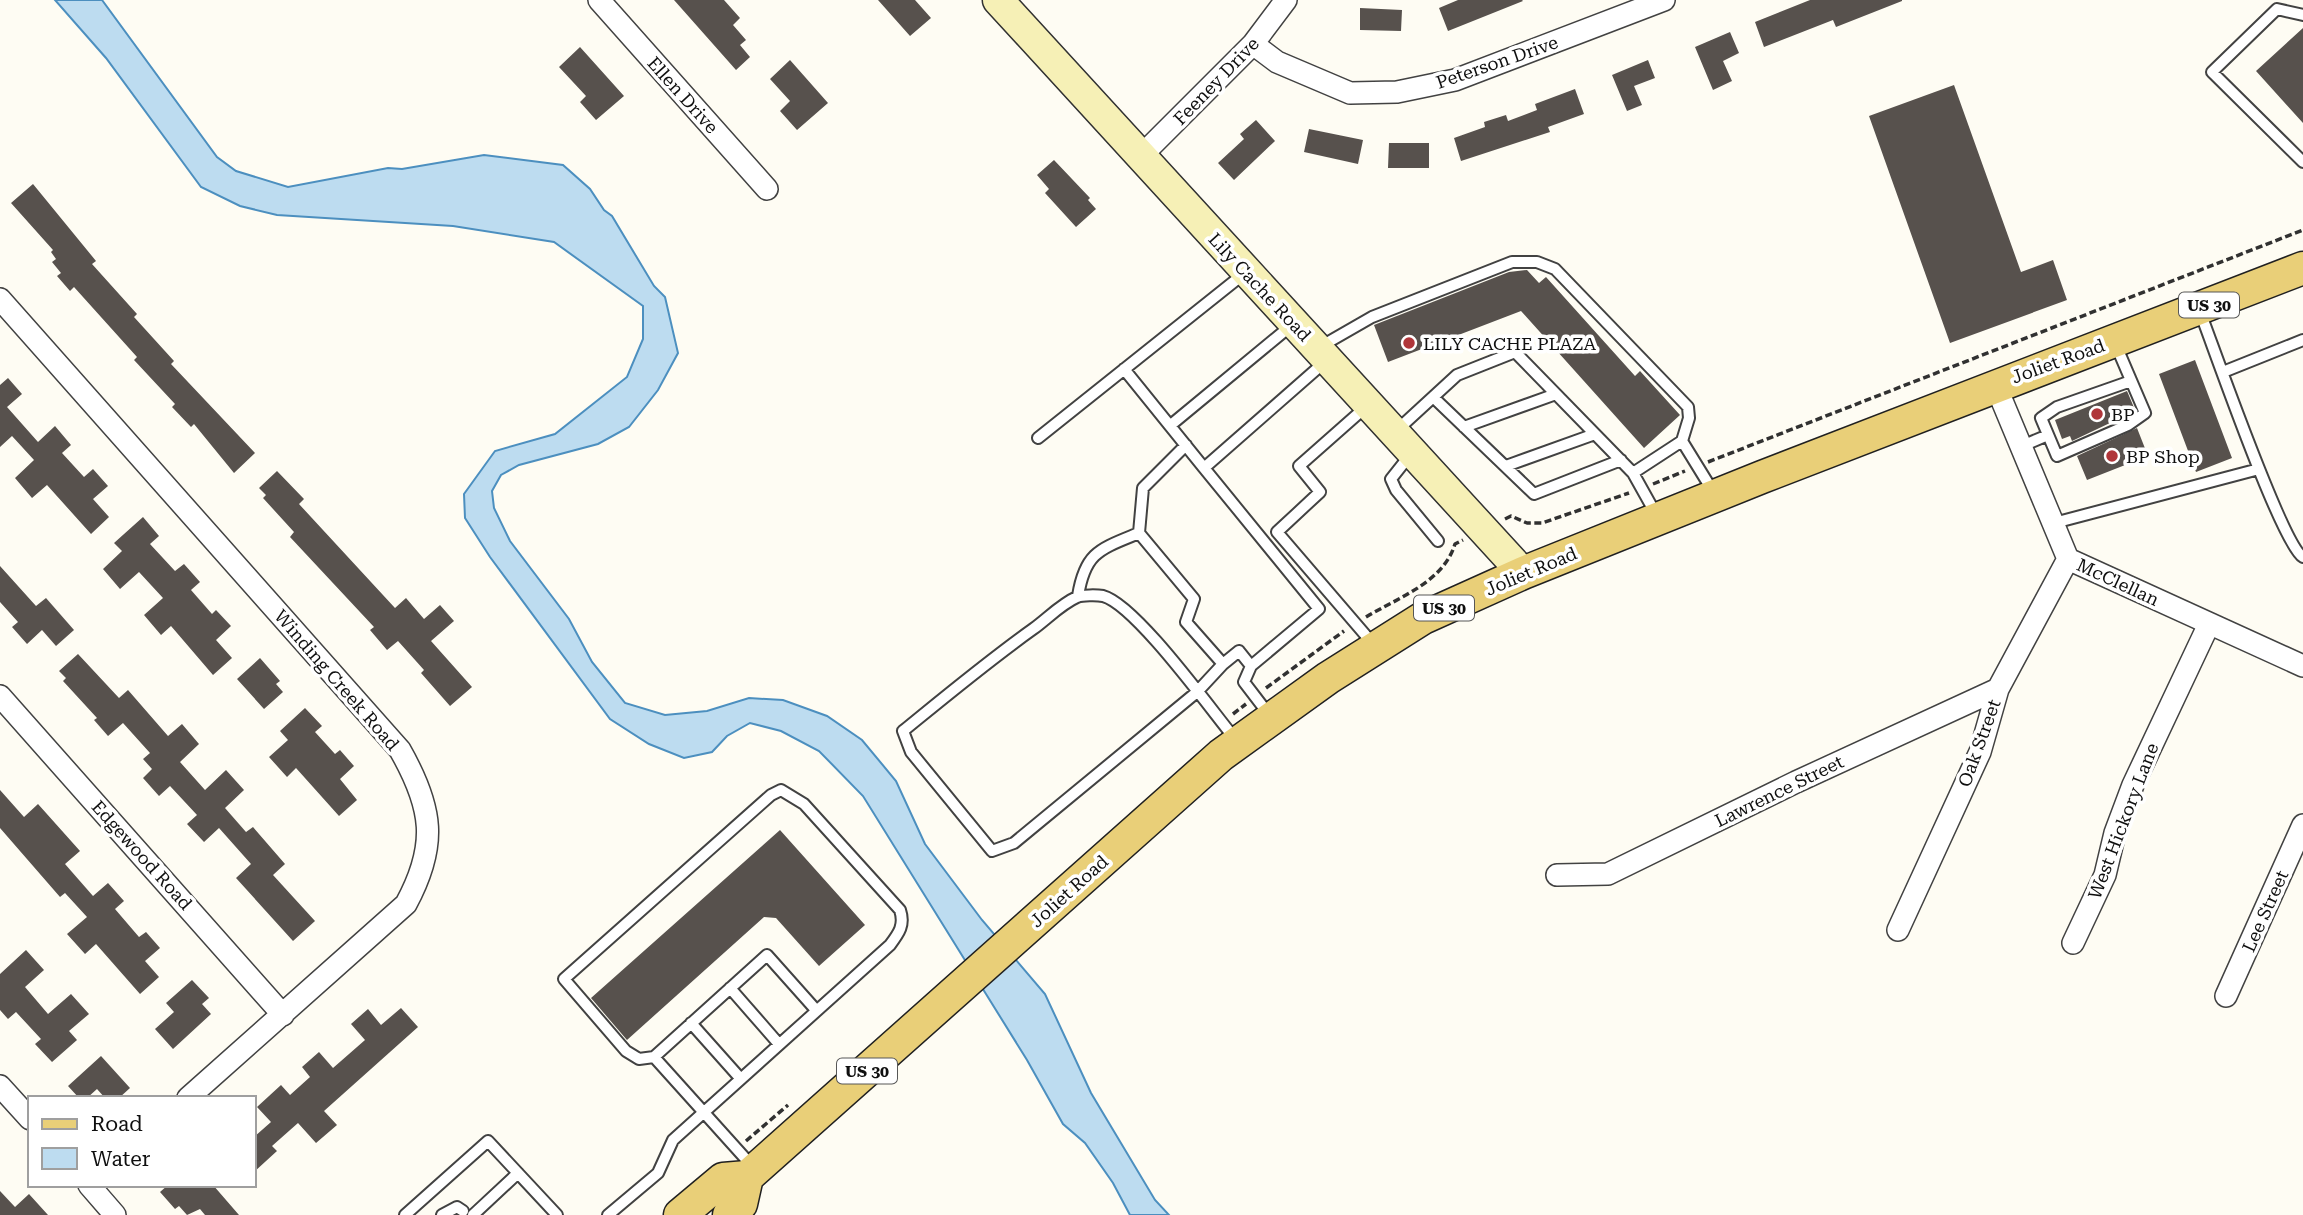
<svg xmlns="http://www.w3.org/2000/svg" width="2303" height="1215" font-family="'Roboto Serif',serif">
<style>
.water{fill:#bddcf0;stroke:#4c8fbf;stroke-width:2}
.building{fill:#57514d}
.lines{fill:none;stroke-linecap:round;stroke-linejoin:round}
.lane-casing{stroke:#424242;stroke-width:14}
.street-casing{stroke:#424242;stroke-width:24}
.secondary-casing{stroke:#313131;stroke-width:33}
.primary-casing{stroke:#202020;stroke-width:35}
.path{stroke:#313131;stroke-width:3.5;stroke-dasharray:7 3.5;stroke-linecap:butt}
.lane{stroke:#fff;stroke-width:10}
.street{stroke:#fff;stroke-width:21}
.secondary{stroke:#f6f0b6;stroke-width:30}
.primary{stroke:#e9cf78;stroke-width:32}
.poi-dot{fill:#b0363a;stroke:#fff;stroke-width:2.5}
.labels{text-anchor:middle;dominant-baseline:central;stroke-width:7;stroke-linejoin:round;paint-order:stroke}
.shield{fill:#fff;stroke:#575757;stroke-width:2}
.shield-label{font-size:16px;font-weight:bold;fill:#0f0f0f}
.street-label{font-size:18px;fill:#0f0f0f;stroke:#fff}
.poi-label{font-size:18px;fill:#0f0f0f;stroke:#fff;text-anchor:start}
</style>
<rect width="100%" height="100%" fill="#fefcf3"/>
<path class="water" d="M55 0H102L217 157 236 171 288 187 388 168 402 169 484 155 563 165 590 189 604 210 612 216 654 286 665 297 678 353 658 390 629 427 598 444 519 465 501 475 492 491 494 508 510 541 569 619 592 662 625 703 665 715 707 711 749 698 783 700 827 716 862 740 896 781 925 844 982 920 1045 994 1091 1093 1155 1200 1169 1215H1130L1113 1183 1085 1143 1063 1124 1027 1060 863 796 819 751 781 731 750 723 727 736 712 752 684 758 649 744 610 719 490 557 465 518 464 494 495 451 555 434 627 377 643 339V306L554 242 453 226 277 215 240 206 201 187 106 58Z"/>
<path class="building" d="M674 0H724L740 18 733 25 746 40 740 45 750 57 736 70Z
M878 0H915L931 18 910 36Z
M1458 0H1522L1523 1 1448 31 1439 8Z
M1810 0H1902V1L1836 27 1833 20 1764 47 1755 22Z
M1360 8 1402 10 1401 31 1360 30Z
M2303 28V123L2256 71Z
M1730 32 1739 53 1723 61 1732 81 1713 90 1695 47Z
M580 47 624 96 596 120 580 102 586 96 559 67Z
M790 60 828 103 797 130 780 111 790 101 770 79Z
M1648 60 1655 78 1634 86 1642 105 1627 111 1612 75Z
M1954 85 2021 272 2053 260 2067 300 1950 343 1869 116Z
M1575 89 1584 114 1548 127 1550 132 1461 161 1454 138 1485 127 1484 122 1506 115 1508 121 1537 110 1535 104Z
M1256 120 1275 141 1234 180 1218 163 1244 139 1240 134Z
M1309 129 1363 140 1358 164 1304 152Z
M1389 143H1429V168H1388Z
M1054 160 1090 198 1088 200 1096 209 1076 227 1045 193 1049 189 1037 175Z
M33 184 96 261 92 264 137 314 134 317 174 361 171 364 255 453 234 473 194 424 191 427 172 407 175 404 134 360 137 357 74 287 70 291 57 276 61 273 52 262 56 259 51 252 53 250 11 203Z
M1527 270 1539 283 1546 277 1635 376 1640 371 1680 415 1644 448 1521 311 1388 362 1374 325 1509 272Z
M2195 360 2232 458 2196 472 2159 374Z
M8 378 22 394 7 407 38 442 55 426 71 445 62 453 84 477 93 469 108 486 93 499 109 517 91 534 47 485 32 498 15 478 34 460 12 436 0 447V385Z
M2127 391 2135 410 2131 413 2072 441 2070 436 2062 439 2055 420Z
M2137 428 2148 456 2087 480 2077 456Z
M277 471 304 499 299 504 395 608 406 598 424 619 440 605 454 621 431 641 472 687 450 706 421 673 424 670 398 641 387 650 370 630 374 627 290 537 294 532 263 498 266 495 259 488Z
M143 517 159 536 150 544 175 571 184 564 200 582 191 590 212 614 216 610 231 626 216 640 232 658 213 675 171 626 161 635 144 615 163 598 139 572 120 589 103 569 122 551 114 543Z
M0 566 36 606 46 598 74 630 56 646 42 630 27 644 12 627 18 622 0 602Z
M78 654 119 698 128 690 168 736 182 724 199 744 180 762 205 790 226 770 244 790 225 808 246 832 253 827 285 864 273 875 315 921 293 941 236 878 251 864 219 828 204 842 187 824 197 815 170 786 159 796 143 778 152 769 143 759 150 753 123 723 108 736 94 720 97 718 63 681 66 678 59 671Z
M260 658 280 681 276 684 283 692 264 709 237 679Z
M305 708 322 726 315 732 335 754 340 750 354 766 340 779 357 800 339 816 296 768 287 777 269 757 288 740 280 731Z
M0 790 24 817 38 804 80 851 65 864 93 896 108 883 124 901 115 909 139 937 146 932 160 948 145 961 159 977 140 994 96 944 85 954 67 934 87 917 65 893 60 897 0 828Z
M780 830 865 925 819 966 776 918 764 917 627 1040 591 998Z
M26 950 44 970 25 987 48 1014 71 994 89 1014 69 1031 77 1040 52 1062 35 1044 41 1039 16 1012 8 1019 0 1010V974Z
M192 980 209 998 202 1004 211 1014 173 1049 155 1029 174 1012 166 1003Z
M401 1008 418 1027 324 1111 337 1125 316 1143 298 1123 272 1146 277 1151 254 1172V1137L271 1122 257 1107 281 1085 290 1095 310 1077 302 1067 319 1052 333 1068 365 1040 351 1024 368 1009 381 1025Z
M101 1056 130 1088 119 1098H105L97 1089 87 1098H79L68 1086Z
M168 1185H213L239 1215H205L200 1209 187 1215 179 1206 175 1209 160 1192Z
M0 1191 15 1207 29 1194 48 1215H0Z"/>
<g class="lines">
<g class="lane-casing">
<path id="lane" d="M2303 15 2277 9 2212 72 2303 162
M2200 312C2214 348 2282 545 2303 557
M2115 343 2145 413 2128 425 2057 456 2041 418 2057 407 2131 381
M1318 348 1372 317 1512 262H1537L1555 269 1688 407 1689 418 1682 441 1714 493
M1124 369 1204 468 1327 360
M2223 372 2303 340
M1433 397 1534 494 1621 460
M1368 405 1299 466 1320 492 1277 532 1374 645
M1172 424 1293 324
M1464 427 1556 394
M1395 432 1457 375 1515 352 1633 473 1657 516
M1038 438 1246 272
M1186 445 1143 488 1139 533 1194 599 1186 622 1223 664 1239 651 1251 666 1319 609 1204 468
M2022 446 2048 435
M1410 455 1391 479 1396 490 1438 541
M1506 466 1595 434
M1633 473 1682 441
M2054 523 2259 469
M1078 596C1085 552 1100 549 1139 533
M1223 664 1197 692 1014 843 992 851 911 752 903 731C946 696 988 661 1033 629 1047 619 1061 604 1077 597 1082 595 1097 595 1103 596 1136 605 1211 710 1236 740
M1251 666 1244 682 1270 716
M730 988 778 1043
M691 1023 740 1078
M654 1057 753 1167
M405 1215 488 1141 557 1215
M442 1215 457 1207 463 1211
M473 1215 518 1173
M608 1215 658 1173 673 1140 890 945C899 933 905 925 900 910L804 804 781 790 771 795 564 979 626 1051 639 1059 654 1057 767 955 816 1010"/>
</g>
<g class="street-casing">
<path id="street" d="M599 0 767 189
M1253 44 1277 62 1350 93 1397 92 1455 80 1664 0
M1140 157 1253 44 1286 0
M0 299 400 750C433 808 438 845 406 904L188 1098
M1995 384 2068 559 2303 666
M0 696 283 1015
M1557 875 1608 874 1796 782 1998 689
M1898 930 1980 752 1998 689 2068 559
M2073 943 2105 875 2115 833 2133 785 2209 624
M2226 996 2303 825
M0 1086 30 1119
M89 1185 115 1215"/>
</g>
<g class="secondary-casing">
<path id="secondary" d="M998 0 1523 573"/>
</g>
<g class="primary-casing">
<path id="primary" d="M680 1215 723 1179 747 1177
M729 1215 741 1204 747 1177 1221 755 1328 678 1423 618 1523 573 1762 477 2303 268"/>
</g>
<path class="path" d="M1708 462 2303 230
M1653 484 1685 471
M1505 519 1511 516 1527 523H1542L1629 493
M1366 617C1397 598 1443 583 1455 544L1463 540
M1266 688 1344 631
M1233 714 1246 704
M746 1141 788 1105"/>
<use href="#lane" class="lane"/>
<use href="#street" class="street"/>
<use href="#secondary" class="secondary"/>
<use href="#primary" class="primary"/>
</g>
<g class="poi-dot">
<circle cx="1409" cy="343" r="7"/>
<circle cx="2097" cy="414" r="7"/>
<circle cx="2112" cy="456" r="7"/>
</g>
<g class="labels">
<g class="shield">
<rect x="2179" y="292.5" width="60" height="25" rx="5"/>
<rect x="1414" y="595.5" width="60" height="25" rx="5"/>
<rect x="837" y="1058.5" width="60" height="25" rx="5"/>
</g>
<g class="shield-label">
<text x="2209" y="305">US 30</text>
<text x="1444" y="608">US 30</text>
<text x="867" y="1071">US 30</text>
</g>
<g class="street-label">
<text transform="translate(1497 62) rotate(-19)">Peterson Drive</text>
<text transform="translate(1216 81) rotate(-46)">Feeney Drive</text>
<text transform="translate(683 95) rotate(48)">Ellen Drive</text>
<text transform="translate(1260 287) rotate(47)">Lily Cache Road</text>
<text transform="translate(2058 361) rotate(-20)">Joliet Road</text>
<text transform="translate(1531 571) rotate(-23)">Joliet Road</text>
<text transform="translate(2118 582) rotate(25)">McClellan</text>
<text transform="translate(337 680) rotate(49)">Winding Creek Road</text>
<text transform="translate(1979 743) rotate(-70)">Oak Street</text>
<text transform="translate(1779 791) rotate(-26)">Lawrence Street</text>
<text transform="translate(2123 821) rotate(-69)">West Hickory Lane</text>
<text transform="translate(142 855) rotate(48)">Edgewood Road</text>
<text transform="translate(1069 891) rotate(-42)">Joliet Road</text>
<text transform="translate(2265 911) rotate(-66)">Lee Street</text>
</g>
<g class="poi-label">
<text x="1423" y="343">LILY CACHE PLAZA</text>
<text x="2111" y="414">BP</text>
<text x="2126" y="456">BP Shop</text>
</g>
</g>
<rect x="28" y="1096" width="228" height="91" fill="#ffffff" stroke="#9f9f9f" stroke-width="2"/>
<rect x="42" y="1119" width="35" height="10" fill="#e9cf78" stroke="#9f9f9f" stroke-width="2"/>
<text x="91" y="1131" font-size="21" fill="#0f0f0f">Road</text>
<rect x="42" y="1148" width="35" height="21" fill="#bddcf0" stroke="#9f9f9f" stroke-width="2"/>
<text x="91" y="1166" font-size="21" fill="#0f0f0f">Water</text>
</svg>
